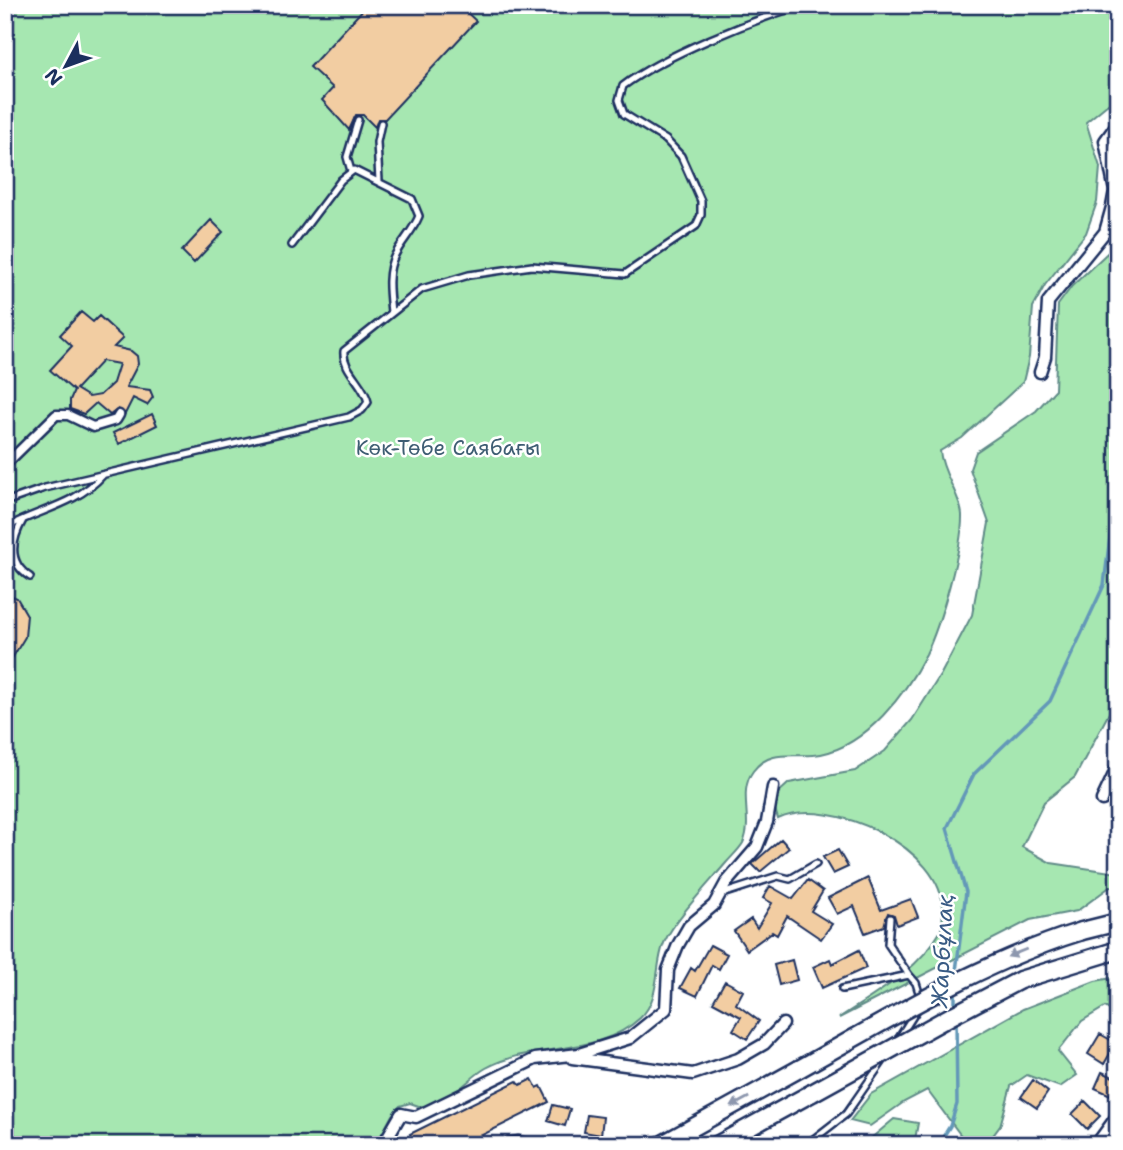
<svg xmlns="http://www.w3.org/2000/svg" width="1123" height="1150" font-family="'Shantell Sans',sans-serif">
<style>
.green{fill:#a6e7b1;stroke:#608b88;stroke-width:2}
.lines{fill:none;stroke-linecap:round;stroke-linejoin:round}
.stream{stroke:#6398b8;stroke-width:3.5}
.building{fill:#f2cda2;stroke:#1b2f5e;stroke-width:2;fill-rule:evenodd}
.service-casing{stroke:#1b2f5e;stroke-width:10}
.pedestrian-casing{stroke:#1b2f5e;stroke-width:13}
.minor-casing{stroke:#1b2f5e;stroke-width:15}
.primary-casing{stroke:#1b2f5e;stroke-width:21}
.service{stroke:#fff;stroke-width:5}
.pedestrian{stroke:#fff;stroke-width:8}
.minor{stroke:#fff;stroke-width:10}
.primary{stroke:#fff;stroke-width:16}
.primary-bridge-casing{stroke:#1b2f5e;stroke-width:21;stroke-linecap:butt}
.primary-bridge{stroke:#fff;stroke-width:16}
.oneway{fill:#8d97ae}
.labels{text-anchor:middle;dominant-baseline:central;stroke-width:5;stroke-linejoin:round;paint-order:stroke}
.park-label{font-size:21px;fill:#3e5d73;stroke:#fff}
.water-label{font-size:23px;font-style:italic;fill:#395b84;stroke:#fff}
</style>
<rect width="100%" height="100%" fill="#fff"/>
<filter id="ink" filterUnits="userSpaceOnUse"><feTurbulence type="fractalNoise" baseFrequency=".0143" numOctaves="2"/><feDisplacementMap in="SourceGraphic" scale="14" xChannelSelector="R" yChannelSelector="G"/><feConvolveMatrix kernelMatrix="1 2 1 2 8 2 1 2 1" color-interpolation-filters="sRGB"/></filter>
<g filter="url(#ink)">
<path class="green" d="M5 5H1118V112L1108 104 1086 122 1100 167 1097 202 1086 233 1045 285 1033 307 1029 357 1023 382 962 438 940 451C942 474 961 496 962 515 963 547 940 625 926 654 906 693 867 745 821 754 797 759 771 747 753 771 737 793 754 819 743 843 739 850 731 857 726 863 709 883 674 920 664 943 654 966 661 999 640 1018 597 1058 534 1041 486 1068 461 1082 442 1118 410 1103L400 1106 392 1115 376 1145H5Z
M1118 243V696L1075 777 1044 802 1022 847 1051 863 1118 873V887L1111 886 1077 911 1030 920 839 1018C875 994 918 971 940 932 943 927 942 918 943 912 945 848 830 795 778 819L774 805 777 794 789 783 855 771 885 751 912 720 941 674 972 615 989 523 970 469 976 452 1036 411 1055 390 1058 305 1072 286Z
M1118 977V1016L1105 1007 1082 1021 1058 1051 1077 1075 1060 1087 1027 1075 1011 1086 1000 1126 986 1145H968L927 1090 904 1102 870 1126 850 1121 871 1094 1023 1009 1095 981Z
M894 1119 918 1123 914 1145H823L869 1140Z"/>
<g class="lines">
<path class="stream" d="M955 979 966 892 947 828 974 774 1050 701 1104 585 1118 473
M955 990V1007
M938 1145 950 1126 957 1104 956 1018"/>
</g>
<path class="building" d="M367 5H459L476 21 385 119H378L375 127 363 115H356L349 130 322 100 333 88 310 67Z
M211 220 223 232 194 263 182 251Z
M81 312 93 322 99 316 123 338 114 347 131 351 137 356 138 364 126 387 150 390 153 397 147 405 133 398 125 414 118 409 110 415 96 403 84 414 70 409V400L74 391 50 370 72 346 60 335ZM102 361 119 364 113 383 100 395 89 397 76 389Z
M152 414 157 425 119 444 113 433Z
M5 593 17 598 27 615 25 637 5 670Z
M781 839 789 848 760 872 752 864Z
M838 850 848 867 833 874 823 857Z
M868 878 881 910 911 899 918 917 897 925 894 915 888 913 884 926 865 933 854 906 837 914 828 898Z
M808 880 823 891 811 911 832 924 821 939 787 916 777 935 772 932 747 950 734 931 751 919 757 928 772 903 763 898 770 886 793 899Z
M710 945 727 954 719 969 712 965 697 996 680 988 691 968 695 971Z
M859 950 866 968 822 988 813 967 830 959 832 964Z
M792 960 797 980 779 985 774 965Z
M725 981 743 991 736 1004 759 1021 747 1039 733 1030 741 1017 713 1002Z
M1100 1034 1116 1043 1104 1064 1088 1054Z
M1102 1072 1118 1079 1115 1097 1095 1088Z
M532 1079 537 1088 541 1086 549 1102 462 1145H415L410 1134 517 1081 520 1085Z
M1033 1080 1048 1092 1037 1108 1021 1097Z
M1085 1101 1100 1116 1087 1129 1072 1114Z
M553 1105 570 1109 565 1126 548 1121Z
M587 1115 603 1117 601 1135 584 1132Z"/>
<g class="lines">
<g class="service-casing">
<path id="service" d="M351 171 347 157 358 120
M379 181 377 142 381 123
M292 245 341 180 354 170 412 199 419 216C413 231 402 241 395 255 386 272 389 293 391 312
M5 502 45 488 349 417 362 410 368 402C364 383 342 370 344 351L422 289 469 275 532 266 625 274 696 226 701 215V201L681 156 666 140 624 114 619 100 623 86C664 55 751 21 801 5
M23 520C11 541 8 563 30 577
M5 528C40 509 76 505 103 475
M722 894 778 876 790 879 816 864
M890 918 888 944 909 975
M842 989 909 975 916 983 921 999
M899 1038 918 1008
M806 1145 846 1114 885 1058"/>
</g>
<g class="pedestrian-casing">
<path id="pedestrian" d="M5 465 56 415H68L93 427 116 420 119 415"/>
</g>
<g class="minor-casing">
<path id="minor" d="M1040 372 1045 357 1048 302 1105 232 1112 207 1115 191 1105 141 1118 123
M1102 800 1118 766
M572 1058 693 1074 738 1059 764 1044 783 1024
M383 1145 401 1114 416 1117 535 1059 579 1054 630 1038 666 1009 668 970 678 945 689 926 714 905 726 883 757 847 767 822 773 787
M503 1145 518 1142 529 1145
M1096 1145 1118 1115"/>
</g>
<g class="primary-casing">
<path id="primary" d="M1082 931 1118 922
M953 1015 1020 980 1118 950
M661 1145 799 1069
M717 1145 812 1093"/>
</g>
<use href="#service" class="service"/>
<use href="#pedestrian" class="pedestrian"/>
<use href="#minor" class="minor"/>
<use href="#primary" class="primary"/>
<g class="primary-bridge-casing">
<path id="primary-bridge" d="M799 1069C891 1018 981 962 1082 931
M812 1093 953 1015"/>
</g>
<use href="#primary-bridge" class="primary-bridge"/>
</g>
<defs><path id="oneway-solid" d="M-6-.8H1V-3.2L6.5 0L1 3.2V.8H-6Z" transform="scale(1.75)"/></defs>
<g class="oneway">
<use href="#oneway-solid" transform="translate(1017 953) rotate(158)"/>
<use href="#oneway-solid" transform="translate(740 1102) rotate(151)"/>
</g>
</g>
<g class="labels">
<g class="park-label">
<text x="448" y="448">Көк-Төбе Саябағы</text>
</g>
<g class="water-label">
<text transform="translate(942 951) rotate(-87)">Жарбұлақ</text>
</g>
</g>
<rect width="1123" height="1150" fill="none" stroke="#fff" stroke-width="28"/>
<rect x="14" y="14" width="1095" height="1122" fill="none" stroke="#1b2f5e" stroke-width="2.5" filter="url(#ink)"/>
<g transform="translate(66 66) rotate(229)" stroke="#ffffff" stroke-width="5" paint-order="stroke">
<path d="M0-5L12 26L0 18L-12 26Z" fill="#1b2f5e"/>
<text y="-10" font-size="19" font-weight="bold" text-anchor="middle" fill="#1b2f5e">N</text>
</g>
</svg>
